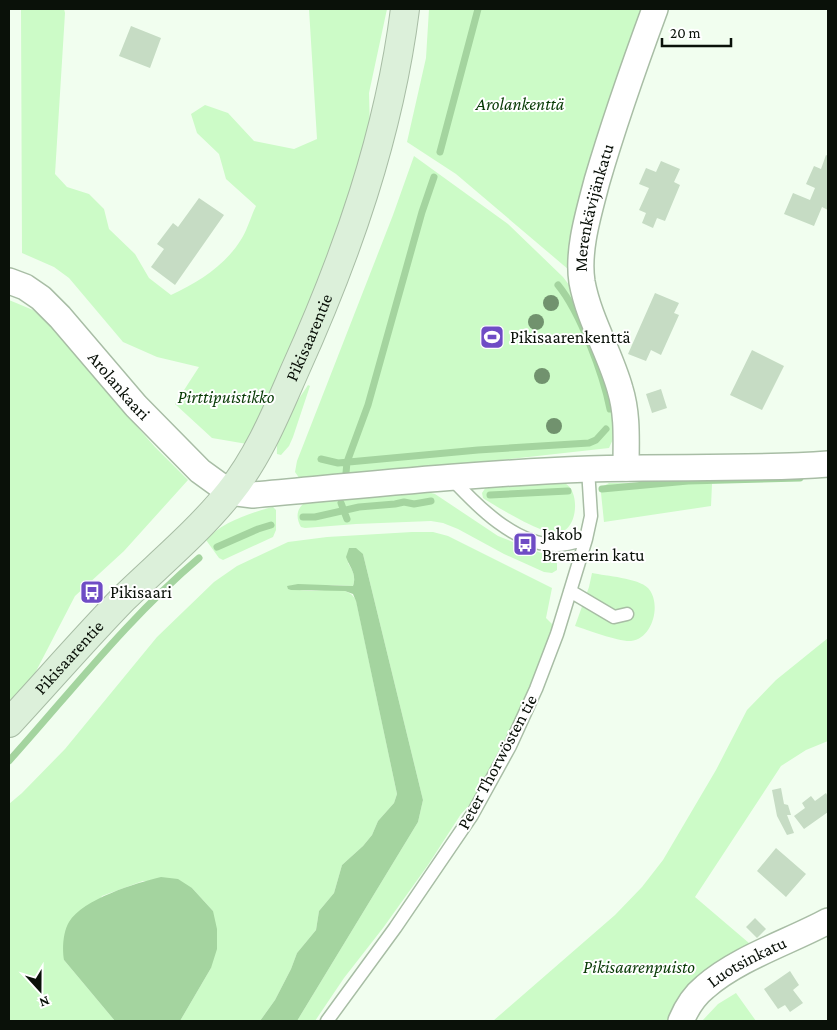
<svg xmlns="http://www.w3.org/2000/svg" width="837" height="1030" font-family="'Crimson Pro',serif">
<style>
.green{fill:#ccfbc7}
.water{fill:#a4d49f}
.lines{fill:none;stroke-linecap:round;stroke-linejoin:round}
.stream{stroke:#a4d49f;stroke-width:7}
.building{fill:#c6dcc4}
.lane-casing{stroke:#a8bda5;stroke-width:15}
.street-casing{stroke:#a8bda5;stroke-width:28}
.secondary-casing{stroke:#a8bda5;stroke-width:30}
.lane{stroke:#fff;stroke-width:12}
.street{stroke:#fff;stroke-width:25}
.secondary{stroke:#dcf0da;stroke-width:28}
.tree{fill:#71926e}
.labels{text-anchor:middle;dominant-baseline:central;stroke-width:4;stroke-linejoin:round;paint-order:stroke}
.park-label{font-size:18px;font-style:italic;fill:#083a05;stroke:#fff}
.street-label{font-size:18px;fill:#0a1109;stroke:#fff}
.poi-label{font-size:18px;fill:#0a1109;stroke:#fff;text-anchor:start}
</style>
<rect width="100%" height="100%" fill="#f1feef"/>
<path class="green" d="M21 9H64L65 13 55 174 67 187 89 194 104 209 109 229 135 254 149 278 171 295C199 282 226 265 242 238 248 228 251 216 256 206L226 179 219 154 197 133 191 114 205 105 228 113 254 141 294 149 317 139 309 9H387L369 93 370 130 358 178 311 306 247 444 212 438 175 404 199 367 157 357 123 342 69 278 54 267 22 253Z
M429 9H655L582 281 456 174 407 142 426 58Z
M414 156 508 224 563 277 576 294 615 391 614 437 609 448 302 482 295 472 297 461 393 215Z
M9 300 33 310 52 327 115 402 155 447 188 480 124 551 75 596 33 677 9 701Z
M308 385 310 386 293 437 289 446 281 455 277 454C275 430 296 404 308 385Z
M564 483C581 489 579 535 554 533 538 532 497 507 483 498L482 493 486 487Z
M609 483 712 484 711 506 604 522 601 493 602 487Z
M424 491 435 494 498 536 554 558 557 562V570L552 573 544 572 504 554 458 529 443 523 431 521 356 524 305 528 301 527C296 518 296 510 304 503Z
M273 507 276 510V530L273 537 223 560 219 558 206 540C220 523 252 512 273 507Z
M412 532H433L448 536 552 588 546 618 554 626 540 665 522 706 473 801 461 814 428 865 383 928 344 978 315 1021H297L418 822 423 800 363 554 348 563C353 571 356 577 353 586L331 585 291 590C298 589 305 591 312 591 327 590 348 585 356 600L397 794 394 803 378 821 372 835 363 846 342 865 334 893 319 911 316 930 297 953 291 969 275 1000 260 1021H180L211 968 213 911 192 888 143 881 102 896 64 960 115 1021H9V804L22 793 65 749 157 637 214 582 237 566 288 542 327 537Z
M592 573C606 576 638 578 648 588 662 603 653 639 631 641 619 642 588 630 575 626L589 587Z
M828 638V741L806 750 781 766 695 897 756 949 678 1004 668 1021H493L615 915 642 887 663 860 716 770 747 710 776 680Z
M736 993 756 1021H702L718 1004Z"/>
<path class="water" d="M349 548H356L363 554 423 800 418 822 297 1021H260L275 1000 291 969 297 953 316 930 319 911 334 893 342 865 363 846 372 835 378 821 394 803 397 794 356 601 353 594 345 591 291 590 288 589 287 586 298 584 353 586C357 574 350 568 346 557Z
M161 877 178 879 192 888 213 911 217 929V949L211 968 180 1021H115L64 960C62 949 63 932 69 922 83 899 136 883 161 877Z"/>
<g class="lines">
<path class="stream" d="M440 152 478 9
M558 285C580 312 603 374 610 409
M321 459 338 463 478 450 589 443 596 440 606 429
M346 473 347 462 368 405 422 212 434 177
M602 489 688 481 800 478
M490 495 568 491
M341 503 347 519
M303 517H315L359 507 395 504 404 502 414 504 431 501
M217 547 258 529 271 525
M9 761C71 692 128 618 199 558"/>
</g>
<path class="building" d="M131 26 161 38 150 68 119 56Z
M826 155 828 156V210L822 207 814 226 784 214 793 193 810 200 815 188 806 184 814 166 821 169Z
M661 161 680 169 674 182 680 185 665 221 657 218 653 228 642 223 646 213 639 210 649 188 639 184 646 168 656 172Z
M199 198 224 215 175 285 151 267 164 249 157 244 173 223 178 227Z
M655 293 679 303 674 313 679 315 661 355 651 350 646 361 628 354Z
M752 350 784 366 762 410 730 395Z
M661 389 667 408 652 413 646 394Z
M781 788 784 804 788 805 791 815H787L794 833 787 835 777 816 772 790Z
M826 793 828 797V812L804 829 794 816 805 808 802 803 811 796 815 801Z
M776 848 806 874 786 897 757 871Z
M755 918 766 929 757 938 746 927Z
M790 971 799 985 793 990 803 1003 790 1012 785 1005 778 1009 764 989Z"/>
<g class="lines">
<g class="lane-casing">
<path id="lane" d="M451 478C477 506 515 545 556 545 567 545 576 542 586 539
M570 591 614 617 627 614
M327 1021 395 928 472 815 510 746 536 689 557 634 586 539 591 516 588 469"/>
</g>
<g class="street-casing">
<g id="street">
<path id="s1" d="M9 281 25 287 41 298 60 317 136 406 200 471 229 492 253 495C364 485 478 473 589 469 669 466 749 470 828 464"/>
<path id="s2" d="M626 468C626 441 628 415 620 389 610 353 589 320 582 282 577 250 589 212 597 181 614 123 634 66 655 9"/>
<path id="s3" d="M681 1021C686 1009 695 995 705 987 738 958 789 942 828 921"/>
</g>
</g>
<g class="secondary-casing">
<g id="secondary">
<path id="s4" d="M9 723C47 682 84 639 123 599 159 564 199 531 230 492 259 456 277 411 295 370 347 255 389 135 405 9"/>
</g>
</g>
<use href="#lane" class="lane"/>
<use href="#street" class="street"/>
<use href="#secondary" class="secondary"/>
</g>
<g class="tree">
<circle cx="551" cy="303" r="8"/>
<circle cx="536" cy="322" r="8"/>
<circle cx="542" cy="376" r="8"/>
<circle cx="554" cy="426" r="8"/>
</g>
<defs>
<g id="stadium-square" transform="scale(1.25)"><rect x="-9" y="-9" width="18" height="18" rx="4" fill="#6f4cc5" stroke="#fff"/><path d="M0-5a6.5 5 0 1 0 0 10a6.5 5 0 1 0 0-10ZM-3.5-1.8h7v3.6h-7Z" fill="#fff"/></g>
<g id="bus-square" transform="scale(1.25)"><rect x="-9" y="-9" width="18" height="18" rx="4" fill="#6f4cc5" stroke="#fff"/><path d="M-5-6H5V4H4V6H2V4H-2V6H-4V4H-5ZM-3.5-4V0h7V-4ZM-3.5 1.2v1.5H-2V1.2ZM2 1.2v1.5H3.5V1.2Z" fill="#fff"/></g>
</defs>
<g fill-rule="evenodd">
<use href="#stadium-square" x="492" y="337"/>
<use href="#bus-square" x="525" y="544"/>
<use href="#bus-square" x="92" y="592"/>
</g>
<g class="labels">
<g class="park-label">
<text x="520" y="104">Arolankenttä</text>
<text x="226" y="397">Pirttipuistikko</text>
<text x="639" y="967">Pikisaarenpuisto</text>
</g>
<g class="street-label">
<text stroke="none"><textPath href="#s2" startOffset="269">Merenkävijänkatu</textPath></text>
<text stroke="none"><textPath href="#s4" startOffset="494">Pikisaarentie</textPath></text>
<text stroke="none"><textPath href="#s1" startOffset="154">Arolankaari</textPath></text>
<text stroke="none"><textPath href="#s4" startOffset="89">Pikisaarentie</textPath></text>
<text transform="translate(497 762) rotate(-62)">Peter Thorwösten tie</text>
<text stroke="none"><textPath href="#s3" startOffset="91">Luotsinkatu</textPath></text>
</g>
<g class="poi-label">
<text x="510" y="337">Pikisaarenkenttä</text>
<text x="542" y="534">Jakob<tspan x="542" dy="21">Bremerin katu</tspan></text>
<text x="110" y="592">Pikisaari</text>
</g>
</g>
<rect width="837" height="1030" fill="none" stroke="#0a1109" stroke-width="20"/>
<g transform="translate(40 990) rotate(159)" stroke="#ffffff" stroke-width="4" paint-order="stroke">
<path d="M0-4L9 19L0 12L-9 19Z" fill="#0a1109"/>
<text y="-8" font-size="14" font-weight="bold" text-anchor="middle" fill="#0a1109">N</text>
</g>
<path d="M662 38v8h69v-8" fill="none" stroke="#0a1109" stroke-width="2.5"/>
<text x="670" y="38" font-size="15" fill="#0a1109" stroke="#ffffff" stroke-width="4" paint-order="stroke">20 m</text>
</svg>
